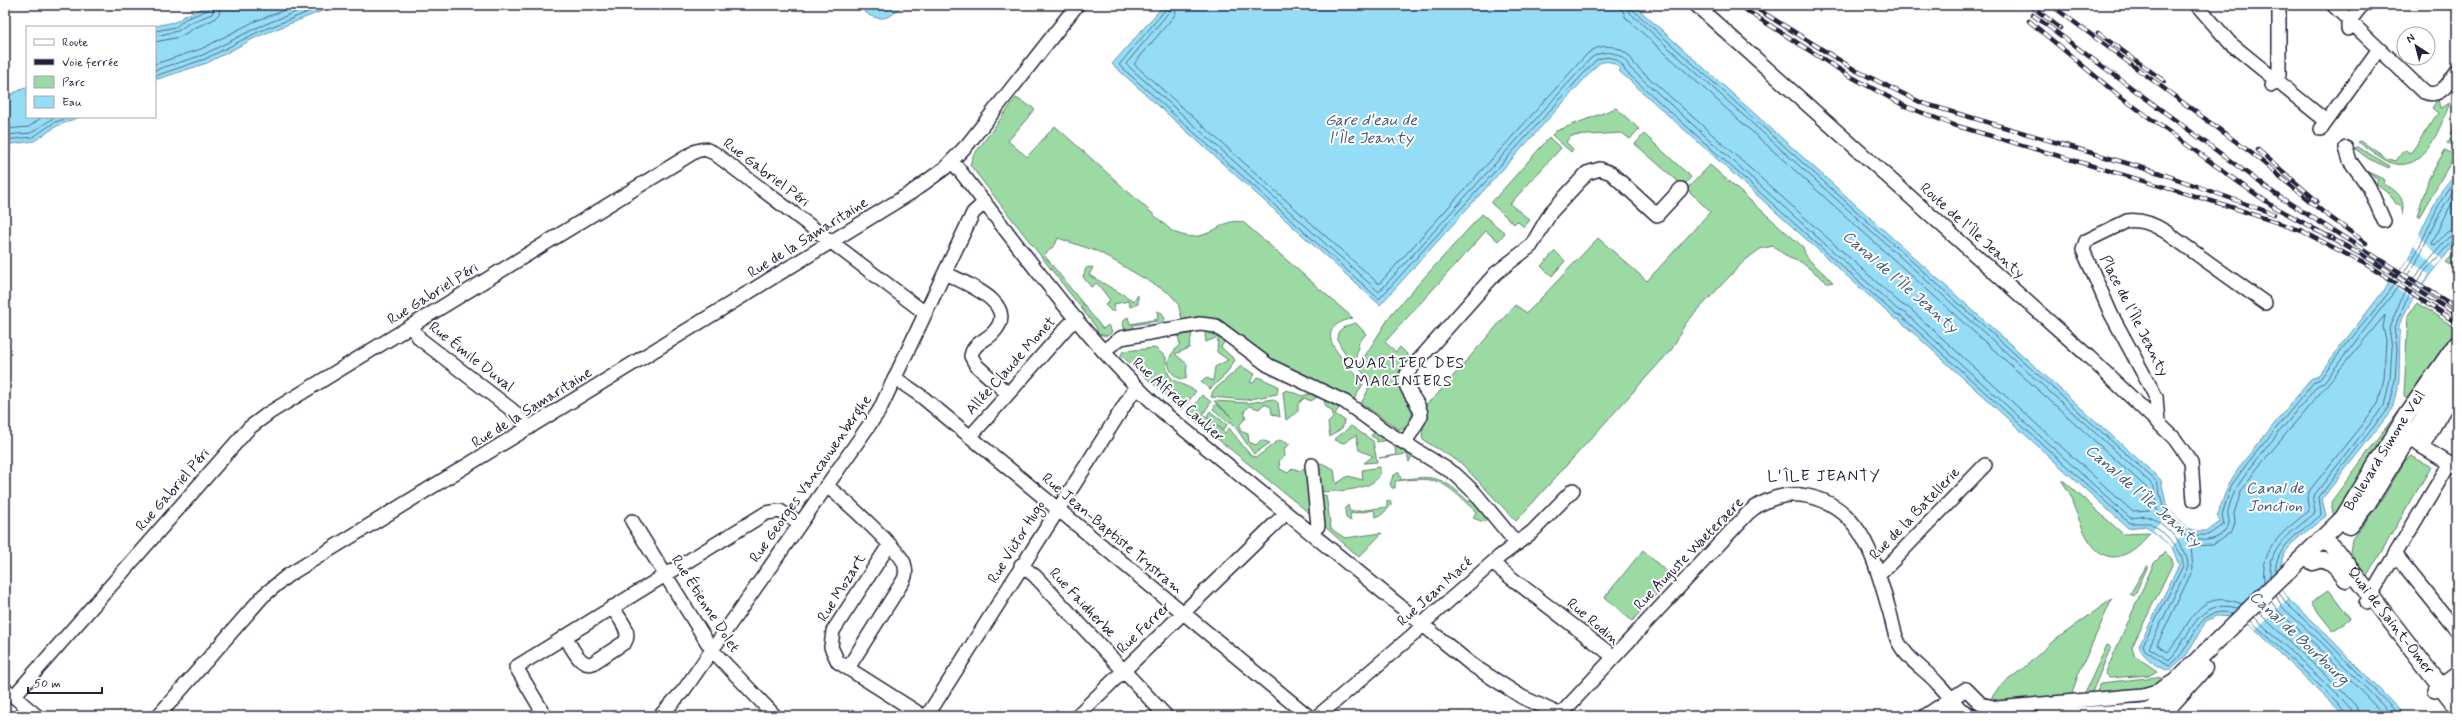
<svg xmlns="http://www.w3.org/2000/svg" width="2462" height="721" font-family="Mynerve,sans-serif">
<style>
.green{fill:#9cdaa3;stroke:#5f7e6f}
.water{fill:#95dcf6;stroke:#6792ab}
.pier{fill:#fff}
.lines{fill:none;stroke-linecap:round;stroke-linejoin:round}
.shore{stroke:#506c86;stroke-width:1}
.minor-casing{stroke:#22223b;stroke-width:16}
.major-casing{stroke:#22223b;stroke-width:19}
.minor{stroke:#fff;stroke-width:13}
.major{stroke:#fff;stroke-width:16}
.rail-casing{stroke:#22223b;stroke-width:4.5}
.rail{stroke:#fff;stroke-width:3;stroke-dasharray:9;stroke-linecap:butt}
.labels{text-anchor:middle;dominant-baseline:central;stroke-width:4;stroke-linejoin:round;paint-order:stroke}
.street-label{font-size:15px;fill:#22223b;stroke:#fff}
.water-label{font-size:16px;font-style:italic;fill:#445a73;stroke:#fff}
.neighbourhood-label{font-size:16px;letter-spacing:1px;fill:#22223b;stroke:#fff}
</style>
<rect width="100%" height="100%" fill="#fff"/>
<filter id="ink" filterUnits="userSpaceOnUse"><feTurbulence type="fractalNoise" baseFrequency=".025" numOctaves="2"/><feDisplacementMap in="SourceGraphic" scale="8" xChannelSelector="R" yChannelSelector="G"/><feConvolveMatrix kernelMatrix="1 2 1 2 8 2 1 2 1" color-interpolation-filters="sRGB"/></filter>
<g filter="url(#ink)">
<path class="green" d="M1016 98 1035 109 1008 141 1027 157 1055 126 1173 232C1182 235 1189 238 1198 236 1215 234 1224 218 1243 222L1353 318C1303 330 1350 363 1363 384L1354 400 1276 364 1226 327 1183 323 1178 303 1169 293 1099 252 1058 238 1055 245 1044 255 1103 329 1108 325 1112 332 1107 336 1098 334 1096 327 970 165 973 156Z
M2438 99 2440 108 2450 103C2440 127 2424 178 2387 161 2377 156 2368 148 2358 142L2361 141 2386 158 2396 161 2404 150 2410 154 2438 113 2432 108Z
M1616 108 1639 129 1630 139 1622 133 1571 136 1566 142 1573 149 1571 152 1552 135 1556 131Z
M2457 121V147L2448 143Z
M1644 134 1691 177 1683 186 1635 144Z
M1549 138 1561 148 1510 204 1530 220 1524 227 1517 221 1514 224 1491 203Z
M2358 147 2390 166 2389 168 2369 159 2354 148Z
M2445 150 2455 155 2419 217 2417 216 2429 178Z
M1710 165 1803 247 1806 257 1833 282 1828 283 1801 262 1789 258 1773 246 1760 249 1743 262 1685 324 1672 349 1516 521 1461 463 1423 440C1420 428 1427 417 1426 404L1435 397 1515 305 1527 313 1598 238 1647 281 1710 212 1687 189Z
M2364 170 2385 180 2384 184C2398 191 2406 199 2402 215L2400 205 2396 204 2390 194 2376 183 2378 180Z
M1482 214 1505 233 1498 241 1486 231 1385 342 1396 352 1400 347 1411 358 1404 363 1398 384C1408 400 1421 414 1404 429H1398L1361 403C1371 387 1372 382 1358 367L1392 313Z
M1555 251 1565 261 1552 276 1541 266Z
M2457 251V269L2446 262Z
M1093 267 1089 275 1134 301 1138 295V304L1130 307 1129 301 1114 304 1115 311H1111L1105 305 1110 300 1097 283 1091 287 1083 277 1086 268Z
M2417 303 2457 329V334L2411 400 2404 396 2408 315Z
M1157 311 1162 313 1165 319 1163 325 1159 327 1158 321 1133 325 1134 332 1124 328 1123 322 1126 318 1128 317 1130 324 1158 319Z
M1356 323 1366 334 1359 342 1355 362 1353 363C1339 345 1325 330 1356 323Z
M1208 332 1225 341 1221 347 1235 360 1226 374 1210 389 1201 382 1207 378 1213 381 1215 367 1228 360 1217 352 1218 337 1206 342 1205 334Z
M1192 333 1189 348 1175 354 1187 364 1186 379C1176 380 1170 372 1168 363L1171 355 1180 344 1178 336Z
M1155 348 1166 357C1165 382 1177 381 1196 391L1182 410 1121 355 1123 351Z
M1241 366 1255 374 1250 382 1253 383 1258 377 1278 386 1277 394 1246 400 1211 397 1213 391Z
M1287 390 1302 396 1313 393 1339 408 1335 414 1344 420 1343 427 1330 437 1328 423 1333 418 1332 410 1326 407 1324 400 1317 397 1311 401 1304 398 1298 404V411L1286 420 1283 392Z
M1202 395 1211 402 1203 414 1225 433 1229 428 1251 456 1257 457 1279 440 1290 444 1284 449 1285 456 1279 461 1280 469 1288 473 1293 468 1300 471 1307 466 1314 517 1188 415Z
M1273 399 1278 403 1280 417 1272 414 1271 407 1264 404 1259 409 1250 406 1244 411 1246 418 1240 424V431L1248 434 1249 442 1256 445 1261 440 1270 443 1254 454 1231 421 1229 423 1213 409 1216 404 1233 418 1214 401 1249 403Z
M2399 410 2379 444 2382 447 2334 518 2331 502Z
M1210 411 1227 425 1223 430 1207 416Z
M1351 426 1373 441 1377 462 1364 463 1373 456 1359 450 1356 435 1344 443 1334 440Z
M1376 430 1388 440 1377 442V439L1371 436Z
M1401 447 1413 454 1409 462 1407 454 1379 458 1396 455 1395 448Z
M2411 456 2431 467 2366 578 2350 552 2352 539 2381 501 2405 461Z
M1321 463 1334 469 1336 484 1348 476 1363 480 1362 470 1380 467C1384 492 1334 491 1318 492L1314 464Z
M1399 472 1401 480C1435 474 1444 478 1469 502L1473 498 1489 518 1484 522 1473 518 1476 512C1443 481 1441 476 1395 481V488H1392L1390 484 1393 476Z
M2062 481H2064L2123 534 2150 533C2137 550 2113 569 2094 547 2084 536 2079 518 2073 505V499Z
M1326 495 1331 529 1345 538 1382 533 1359 557 1323 525 1319 496Z
M1387 500 1391 502V506L1381 515 1376 517 1374 510 1350 514 1351 521 1346 518 1345 508 1348 505 1350 512 1387 507Z
M1643 550 1672 577 1632 621 1605 597Z
M2165 552 2172 559V565L2132 647 2135 656 2157 671 2150 675 2109 678 2105 674 2154 563Z
M2147 565 2148 566 2134 596 2130 594Z
M2329 590 2350 618 2333 631 2311 603Z
M2112 599 2078 675 2071 697 1997 705 1990 700 1999 687 2026 666 2051 643Z
M2107 645 2111 647 2082 716H2074Z
M2156 677 2166 679 2149 689 2096 694 2101 683Z"/>
<path class="water" d="M210 5H337L259 36 207 63 155 80 154 27C163 23 172 24 180 20L182 17Z
M860 5H901C892 22 869 23 860 5Z
M1164 5H1634L2161 480 2167 508 2188 528 2197 531H2208L2221 521 2217 517 2228 485 2243 462 2312 378 2317 377 2408 259 2429 214 2442 190 2457 171V242C2431 273 2413 292 2397 330L2400 331 2399 380 2392 410 2322 499 2326 516 2298 538 2284 553 2278 575 2281 588 2290 601 2328 636 2405 716H2345L2253 627 2234 617 2217 616 2206 621 2187 654 2170 670C2160 671 2141 655 2139 646L2179 565 2172 547 2146 526 2128 528 1898 319 1896 320 1619 71 1621 69C1613 62 1608 59 1598 64L1380 305 1112 64Z
M27 87V117H79L57 126 34 141 5 145V97Z"/>
<path class="pier" d="M2419 235 2442 260 2435 267 2414 245Z
M2408 259 2428 274 2411 299 2390 284Z
M2170 511 2188 528 2172 547 2153 530Z
M2281 588 2288 599 2256 629 2243 620Z"/>
<g class="lines">
<path class="shore" d="M1167 5 1166 9 1119 65 1379 299 1595 61C1606 54 1621 57 1625 71L1896 315 1901 316 2129 523H2150C2164 533 2183 547 2183 566L2143 645 2145 650 2169 666C2196 648 2192 605 2233 613
M1172 5 1169 12 1126 64 1379 292 1591 58C1605 48 1623 52 1630 68L1898 310 1905 313 2130 518C2136 518 2143 515 2149 517 2165 522 2189 549 2188 567L2149 648 2169 660C2192 637 2195 597 2237 608
M1178 5 1174 16 1134 64 1379 284 1587 54C1603 40 1626 46 1635 65L1901 304 1909 308 2132 511 2150 510 2148 489 1626 18 1620 5
M1626 5 1630 13 2153 485C2157 493 2154 503 2158 512 2171 534 2211 555 2228 526 2231 521 2227 517 2228 512 2230 501 2235 490 2241 481 2264 448 2292 418 2317 386L2324 382 2415 265 2437 218 2457 186
M1631 5 1633 10 2157 482 2164 510 2186 531 2197 535H2208L2224 524 2222 515 2231 486 2246 465 2314 382 2320 379C2348 339 2383 304 2410 263 2428 236 2434 203 2457 179
M155 31 176 27 185 19 208 10 210 5
M155 36 178 31 189 23 212 14 215 5
M155 42 180 37 194 28 213 20 219 14 221 5
M155 64 201 49 253 22 298 5
M155 70 203 55 256 28 313 5
M155 76 205 59 258 32 326 5
M5 129 29 127 42 117
M5 135 31 133 55 117
M5 140 33 137 55 122 72 117
M2457 195 2442 221 2432 244 2435 245 2447 232 2457 229
M2275 572C2277 544 2301 532 2321 515L2319 497 2388 408 2395 380 2397 348 2394 328 2408 296 2425 271 2452 241 2457 240
M2270 577C2268 545 2294 531 2315 513L2313 500 2315 494 2384 406 2390 379 2392 348 2389 328 2403 295 2422 268 2449 237 2457 235
M2279 593 2287 604 2325 639 2400 716
M2276 596 2283 608 2322 643 2393 716
M2271 601 2279 612 2318 647 2385 716
M2242 604C2195 586 2191 627 2168 652L2157 645 2193 569 2191 546 2213 545 2232 531 2235 523 2234 513 2241 492 2255 471 2385 315 2383 328 2386 339 2384 379 2378 404 2310 490 2307 498 2309 511C2284 531 2260 547 2264 582
M2259 613 2344 693 2356 706 2359 716
M2254 617 2340 697 2351 709 2353 716
M2251 621 2336 701 2348 716"/>
<g class="minor-casing">
<path id="minor" d="M1696 5 2089 357 2174 438 2191 462 2194 500
M2197 5 2230 43 2326 121
M2333 5 2424 92C2441 99 2449 82 2457 71
M2348 29V23L2362 5
M2272 85 2279 75V5
M2321 129 2379 49
M2346 148 2350 161 2369 187 2384 221
M952 161C1020 246 1082 338 1163 412L1472 665 1522 697 1563 716
M945 273C964 283 1023 304 992 334 984 341 973 344 971 356L976 365 1008 394
M411 326 420 339 512 410 529 428
M1103 351 1121 338 1200 324 1216 326 1268 365 1345 402 1385 431 1455 474 1474 492 1517 544
M895 378 921 396 1308 716
M2158 423 2156 397 2111 314 2083 250 2086 241 2127 221C2140 219 2155 225 2166 232L2265 303
M2407 430 2406 435 2409 439 2457 468
M970 437 1068 326 1077 319
M1405 443 1421 416C1421 400 1398 388 1408 372L1496 273 1531 246 1551 212 1587 173 1600 169 1611 173 1657 215 1681 189
M2422 447 2457 387
M826 486C840 495 899 550 904 563 906 569 906 576 903 581L848 668
M632 521 712 650 775 716
M1311 533 1318 526 1312 465
M889 545 833 631 831 647 838 662 923 716
M2395 554 2457 631
M1492 563 1614 657
M1021 565 1035 576 1166 716
M1879 575 1985 465
M2366 603 2450 463
M565 636C571 646 580 668 593 663L625 642C632 631 618 617 612 607
M5 689 37 716
M2435 690 2457 673
M14 696 249 428 269 413 696 151 705 149 714 153 925 313
M1560 715 1748 513C1764 499 1786 492 1807 496 1864 506 1876 567 1890 613 1893 624 1894 636 1900 645 1909 661 1926 670 1938 684 1946 692 1953 701 1960 709L1972 716
M158 716 263 596 287 576 912 192 945 168 968 144 1077 5
M545 716 516 667 766 513 780 511 800 523
M660 716 684 690 879 411 973 213 985 202
M927 716 1136 387
M1077 716 1286 513
M1318 716 1414 634 1429 618 1499 557 1532 532 1573 490
M1925 716 1966 689 1981 704 1997 708 2143 695 2157 691 2172 682
M1946 716 1958 707
M2043 716 2159 709"/>
</g>
<g class="major-casing">
<g id="major">
<path d="M2349 526 2367 504 2403 446 2419 426 2457 362"/>
<path id="s1" d="M2320 542 2326 541 2333 547 2457 707"/>
<path d="M2313 562C2327 554 2338 569 2346 579"/>
<path id="s2" d="M2147 716 2178 679 2343 518 2408 413 2457 343"/>
<path d="M2161 716 2204 668"/>
</g>
</g>
<use href="#minor" class="minor"/>
<use href="#major" class="major"/>
<g class="rail-casing">
<path id="rail" d="M1738 5 1848 75 1905 106 1954 125 2225 205 2302 231 2367 265 2457 323
M1751 5 1855 70 1922 103 2160 173 2274 214
M2030 5 2060 28
M2051 5 2254 155 2323 212 2366 243
M2033 15 2278 196 2457 308
M2029 21 2118 95 2241 184 2273 206 2371 260 2457 315
M2098 33 2164 81
M2258 150 2317 201
M2315 230 2333 238"/>
</g>
<use href="#rail" class="rail"/>
</g>
</g>
<g class="labels">
<g class="street-label">
<text transform="translate(766 173) rotate(37)">Rue Gabriel Péri</text>
<text transform="translate(1972 231) rotate(42)">Route de l'Île Jeanty</text>
<text transform="translate(808 238) rotate(-32)">Rue de la Samaritaine</text>
<text transform="translate(433 294) rotate(-32)">Rue Gabriel Péri</text>
<text transform="translate(2134 316) rotate(63)">Place de l'Île Jeanty</text>
<text transform="translate(471 357) rotate(38)">Rue Émile Duval</text>
<text transform="translate(1011 366) rotate(-48)">Allée Claude Monet</text>
<text transform="translate(1178 400) rotate(42)">Rue Alfred Caulier</text>
<text transform="translate(532 408) rotate(-32)">Rue de la Samaritaine</text>
<text stroke="none"><textPath href="#s2" startOffset="358">Boulevard Simone Veil</textPath></text>
<text transform="translate(811 479) rotate(-55)">Rue Georges Vancauwenberghe</text>
<text transform="translate(173 490) rotate(-49)">Rue Gabriel Péri</text>
<text transform="translate(1915 514) rotate(-46)">Rue de la Batellerie</text>
<text transform="translate(1112 534) rotate(40)">Rue Jean-Baptiste Trystram</text>
<text transform="translate(1017 542) rotate(-58)">Rue Victor Hugo</text>
<text transform="translate(1689 554) rotate(-46)">Rue Auguste Waeteraere</text>
<text transform="translate(842 588) rotate(-58)">Rue Mozart</text>
<text transform="translate(1435 592) rotate(-42)">Rue Jean Macé</text>
<text transform="translate(1082 603) rotate(47)">Rue Faidherbe</text>
<text transform="translate(705 604) rotate(57)">Rue Étienne Dolet</text>
<text stroke="none"><textPath href="#s1" startOffset="109">Quai de Saint-Omer</textPath></text>
<text transform="translate(1593 622) rotate(40)">Rue Rodin</text>
<text transform="translate(1144 628) rotate(-44)">Rue Ferrer</text>
</g>
<g class="water-label">
<text x="1371" y="120">Gare d'eau de<tspan x="1371" dy="18">l'Île Jeanty</tspan></text>
<text transform="translate(1900 282) rotate(41)">Canal de l'Île Jeanty</text>
<text x="2275" y="488">Canal de<tspan x="2275" dy="18">Jonction</tspan></text>
<text transform="translate(2143 496) rotate(41)">Canal de l'Île Jeanty</text>
<text transform="translate(2299 638) rotate(43)">Canal de Bourbourg</text>
</g>
<g class="neighbourhood-label">
<text x="1404" y="363">QUARTIER DES<tspan x="1404" dy="18">MARINIERS</tspan></text>
<text x="1824" y="476">L'ÎLE JEANTY</text>
</g>
</g>
<rect width="2462" height="721" fill="none" stroke="#fff" stroke-width="20"/>
<rect x="10" y="10" width="2442" height="701" fill="none" stroke="#22223b" stroke-width="1.5" filter="url(#ink)"/>
<rect x="26" y="26" width="130" height="92" fill="#ffffff" stroke="#a7a7b1"/>
<rect x="34" y="39" width="20" height="6" fill="#ffffff" stroke="#a7a7b1"/>
<text x="62" y="46" font-size="12" fill="#22223b">Route</text>
<rect x="34" y="59" width="20" height="6" fill="#22223b" stroke="#a7a7b1"/>
<text x="62" y="66" font-size="12" fill="#22223b">Voie ferrée</text>
<rect x="34" y="76" width="20" height="12" fill="#9cdaa3" stroke="#a7a7b1"/>
<text x="62" y="86" font-size="12" fill="#22223b">Parc</text>
<rect x="34" y="96" width="20" height="12" fill="#95dcf6" stroke="#a7a7b1"/>
<text x="62" y="106" font-size="12" fill="#22223b">Eau</text>
<g transform="translate(2416 46) rotate(324)"><circle r="19" fill="#ffffff" stroke="#a7a7b1"/>
<path d="M0-3L7 15L0 10L-7 15Z" fill="#22223b"/>
<text y="-6" font-size="11" font-weight="bold" text-anchor="middle" fill="#22223b">N</text>
</g>
<path d="M28 687v6h74v-6" fill="none" stroke="#22223b" stroke-width="2"/>
<text x="34" y="687" font-size="12" fill="#22223b" stroke="#ffffff" stroke-width="3" paint-order="stroke">50 m</text>
</svg>
